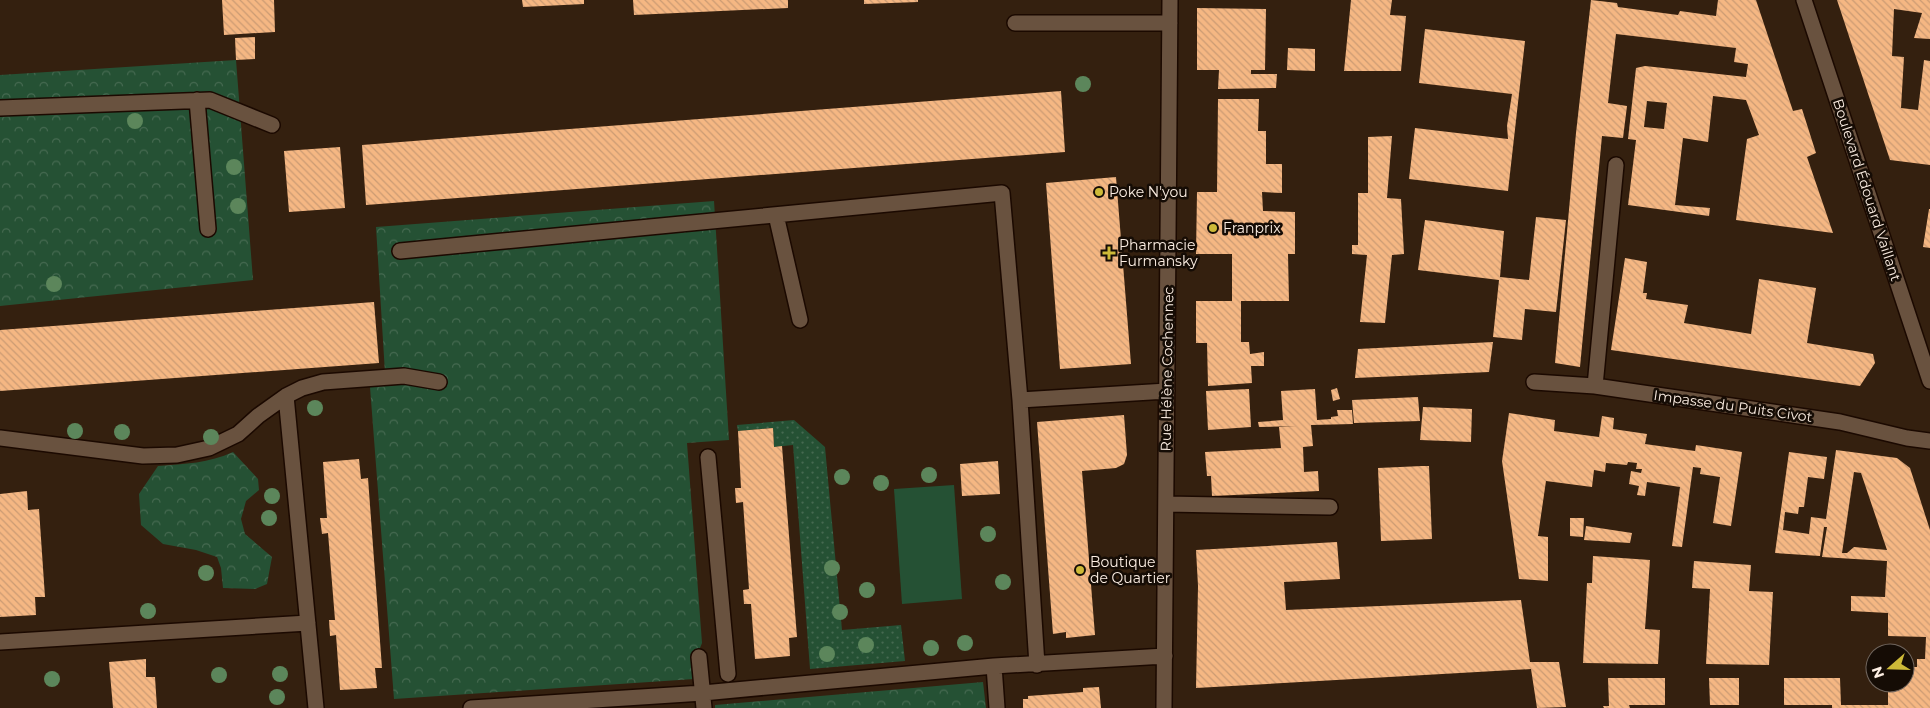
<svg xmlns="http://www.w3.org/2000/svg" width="1930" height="708" font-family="Montserrat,sans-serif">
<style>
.grass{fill:url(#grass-dots)}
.park{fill:url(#park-crowns)}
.pitch{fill:#255134}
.building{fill:url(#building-back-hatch);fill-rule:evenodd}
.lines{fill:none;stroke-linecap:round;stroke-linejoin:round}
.minor-casing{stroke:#1b0900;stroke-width:18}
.minor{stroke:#69523f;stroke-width:15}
.tree{fill:#5c865b}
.poi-dot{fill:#cdb938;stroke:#150c05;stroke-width:2}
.labels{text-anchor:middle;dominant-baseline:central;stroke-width:5;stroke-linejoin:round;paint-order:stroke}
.street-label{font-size:14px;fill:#fceee3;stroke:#150c05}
.poi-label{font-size:14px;fill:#fceee3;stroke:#150c05;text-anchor:start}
</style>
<defs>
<pattern id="grass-dots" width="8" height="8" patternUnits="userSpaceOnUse" patternTransform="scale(1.25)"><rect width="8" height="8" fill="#255134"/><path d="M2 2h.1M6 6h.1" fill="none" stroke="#466a51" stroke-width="1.8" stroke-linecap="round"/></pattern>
<pattern id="park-crowns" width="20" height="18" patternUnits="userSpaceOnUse" patternTransform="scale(1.25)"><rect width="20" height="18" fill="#255134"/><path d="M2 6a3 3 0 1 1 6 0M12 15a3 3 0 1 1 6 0" fill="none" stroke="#466a51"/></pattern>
<pattern id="building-back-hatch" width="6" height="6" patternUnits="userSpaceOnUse" patternTransform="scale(1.25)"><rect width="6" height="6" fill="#f5b783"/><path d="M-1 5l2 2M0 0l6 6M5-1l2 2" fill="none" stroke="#cb9b73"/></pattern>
</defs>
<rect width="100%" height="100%" fill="#34200f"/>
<path class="grass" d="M794 420 825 447 842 630 901 625 905 661 810 669 793 445 774 447 773 428 738 431 737 425Z"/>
<path class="park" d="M236 60 253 280 0 306V75Z
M714 201 729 440 687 443 702 643 692 668 694 679 394 699 370 387 385 373 376 227Z
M233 452 258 479 259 490 246 501 241 519 245 534 272 557 267 584 255 589 223 588 221 568 217 557 196 550 163 544 141 525 139 494 158 466C185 464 209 463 233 452Z
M983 682 986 708H715V705Z"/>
<path class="pitch" d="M954 485 962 599 902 604 894 489Z"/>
<path class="building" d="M222 0H274L275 32 224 35Z
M522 0H584V4L523 7Z
M633 0H788V8L634 15Z
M864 0H918V2L864 4Z
M1351 0H1392L1390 15 1406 16 1401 71H1344Z
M1591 0 1617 3 1618 7 1678 15 1680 11 1716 16 1718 0H1756L1793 111 1802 109 1816 153 1807 157 1833 233 1736 220 1747 139 1759 135 1746 100 1713 96 1708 142 1683 138 1675 205 1710 208 1709 216 1628 205 1636 140 1628 139 1636 68 1645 66 1746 77 1748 64 1734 62 1736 48 1616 34 1608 103 1627 106 1623 138 1602 136 1580 367 1555 363 1576 133ZM1647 101 1667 103 1664 129 1644 127Z
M1837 0H1930V39L1914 38 1922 13 1894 9 1892 56 1904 57 1901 108 1918 110 1924 60 1930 61V165L1890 160Z
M1197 8 1266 9 1265 70H1251V74H1277L1276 88 1218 89 1219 70H1197Z
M1425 29 1525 41 1508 191 1409 179 1415 128 1508 139 1507 126 1512 94 1419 83Z
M255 37V59L236 60 235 38Z
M1288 48 1315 49V71L1287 70Z
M1061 91 1065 152 366 205 362 145Z
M1218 99H1259L1258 131H1266V164H1282V193L1262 192 1263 211 1295 212V254H1288L1289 301H1241V342H1249L1250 354 1264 352V366H1251L1252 383 1208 386 1207 343H1196V301H1232V254H1196L1197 192H1217Z
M1392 136 1387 198 1401 199 1404 254 1392 255 1385 323 1360 322 1367 255 1352 254V245H1358V193H1368V137Z
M340 147 345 208 289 212 284 151Z
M1116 177 1131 364 1060 369 1046 183Z
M1929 209H1930V248L1923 247Z
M1536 217 1566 220 1556 312 1525 309 1522 340 1493 337 1499 280 1418 270 1425 220 1504 231 1500 277 1529 280Z
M1625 258 1647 262 1643 293H1647L1646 299 1688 305 1684 323 1751 334 1759 279 1816 288 1807 343 1873 354 1875 363 1860 386 1611 350Z
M374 302 379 363 0 391V330Z
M1493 342 1489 372 1355 378 1358 349Z
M1337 388 1340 399 1333 401 1331 390Z
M1249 389 1251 427 1208 430 1206 391Z
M1315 389 1317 420 1331 419V417L1338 416 1337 410H1352L1353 424 1311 425 1313 446 1303 447 1304 472 1318 471 1319 491 1212 496 1211 476H1207L1205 452 1281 448 1279 427 1297 426 1259 427 1258 422 1283 420 1281 391Z
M1418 397 1420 421 1354 423 1352 400Z
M1423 407 1472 409 1471 442 1420 440Z
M1509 413 1555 420 1554 431 1599 437 1602 416 1614 418 1613 429 1647 434 1645 444 1695 451 1696 445 1742 452 1731 526 1713 523 1720 477 1700 474 1701 468 1693 467 1682 547 1672 546 1680 487 1647 482 1645 496 1637 495 1639 486 1629 484 1631 471 1641 473 1642 469H1636L1637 463 1628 462 1627 465 1606 463 1605 472 1594 470 1592 487 1546 481 1538 536 1548 537V581L1519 579 1502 461Z
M1124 415 1127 455 1124 464 1116 468 1082 471 1095 635 1066 638V632L1053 634 1037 422Z
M773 428 774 447 782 446 797 637 789 638 790 656 755 659 751 604H744L743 590 749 589 743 502 736 503 735 488H741L738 431Z
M1836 450 1897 458 1910 468 1930 530V708H1832V705H1784V678H1840L1841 705H1888V683H1905V667H1917V659H1925L1926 637 1888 636V613L1851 611V596L1885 597 1887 561 1822 557 1827 527H1824L1820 556 1775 553 1789 452 1827 457 1824 479 1808 477 1804 507H1799L1798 514 1785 512 1783 530 1809 534 1811 517 1826 519ZM1854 472 1861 473 1887 550 1854 547 1847 553H1842Z
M359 459 361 479 368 478 382 668H375L377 688 340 690 336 635 330 636 329 620H335L328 533 322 534 320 518H327L323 462Z
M998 461 1000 494 962 496 960 464Z
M1422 466H1429L1432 539 1381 541 1378 468Z
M27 491 28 510 39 509 45 597H35L36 615 0 617V494Z
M1570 518H1584L1583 537 1570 536Z
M1586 526 1632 533 1630 543 1584 540Z
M1337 542 1340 579 1284 582 1286 610 1521 600 1530 662H1559L1566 707 1537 708 1531 669 1196 688 1198 586 1196 550Z
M1593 556 1650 560 1645 629 1660 630 1658 664 1583 663 1587 583H1592Z
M1694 561 1751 565 1749 591 1773 592 1769 665 1706 664 1710 589 1692 588Z
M146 659V677H155L157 708H113L109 662Z
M1608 678H1665V705H1629L1630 708H1604L1603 706H1609Z
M1709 678H1739V705H1710Z
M1099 687 1101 708H1023V699H1028V696L1083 692V688Z"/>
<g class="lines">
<g class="minor-casing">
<path id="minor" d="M1804 0 1930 381
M1015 23H1170
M197 100 208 229
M0 108 210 100 272 125
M776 215 800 320
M400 251 1002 193 1020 400 1167 391
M1534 382 1595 386 1840 422 1907 438 1930 441
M1595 386 1616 165
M286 396 316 708
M1020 400 1037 665
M0 438 143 456 177 455 209 448 238 434 258 416 286 396 302 388 323 382 404 376 439 382
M708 457 728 674
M1166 504 1330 507
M0 642 308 623
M699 657 704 708
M471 708 703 693 994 666
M997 708 994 666 1165 656
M1164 708 1170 0"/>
</g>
<use href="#minor" class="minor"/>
</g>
<g class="tree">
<circle cx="1083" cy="84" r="8"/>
<circle cx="135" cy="121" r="8"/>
<circle cx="234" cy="167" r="8"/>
<circle cx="238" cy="206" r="8"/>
<circle cx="54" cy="284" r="8"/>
<circle cx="315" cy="408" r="8"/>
<circle cx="75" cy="431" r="8"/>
<circle cx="122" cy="432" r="8"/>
<circle cx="211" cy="437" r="8"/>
<circle cx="929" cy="475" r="8"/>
<circle cx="842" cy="477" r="8"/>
<circle cx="881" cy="483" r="8"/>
<circle cx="272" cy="496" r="8"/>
<circle cx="269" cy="518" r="8"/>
<circle cx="988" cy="534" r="8"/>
<circle cx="832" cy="568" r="8"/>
<circle cx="206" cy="573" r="8"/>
<circle cx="1003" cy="582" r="8"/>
<circle cx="867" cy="590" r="8"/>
<circle cx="148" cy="611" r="8"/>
<circle cx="840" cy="612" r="8"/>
<circle cx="965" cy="643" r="8"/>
<circle cx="866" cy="645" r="8"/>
<circle cx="931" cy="648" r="8"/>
<circle cx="827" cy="654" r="8"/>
<circle cx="280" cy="674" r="8"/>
<circle cx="219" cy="675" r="8"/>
<circle cx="52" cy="679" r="8"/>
<circle cx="277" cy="697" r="8"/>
</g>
<g class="poi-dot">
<circle cx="1099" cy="192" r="5"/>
<circle cx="1213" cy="228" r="5"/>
<path d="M1106.5 245.5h5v5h5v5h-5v5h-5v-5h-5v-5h5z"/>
<circle cx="1080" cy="570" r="5"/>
</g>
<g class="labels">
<g class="street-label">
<text transform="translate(1867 190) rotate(72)">Boulevard Édouard Vaillant</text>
<text transform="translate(1167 369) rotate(-89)">Rue Hélène Cochennec</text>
<text transform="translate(1733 406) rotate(8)">Impasse du Puits Civot</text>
</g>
<g class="poi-label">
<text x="1109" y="192">Poke N'you</text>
<text x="1223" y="228">Franprix</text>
<text x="1119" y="245">Pharmacie<tspan x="1119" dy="16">Furmansky</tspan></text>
<text x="1090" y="562">Boutique<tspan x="1090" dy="16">de Quartier</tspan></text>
</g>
</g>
<g transform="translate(1890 668) rotate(250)"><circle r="24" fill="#150c05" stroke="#71665e"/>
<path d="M0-4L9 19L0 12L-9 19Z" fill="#cdb938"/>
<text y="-8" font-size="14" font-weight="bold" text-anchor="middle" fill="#fceee3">N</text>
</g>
</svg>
